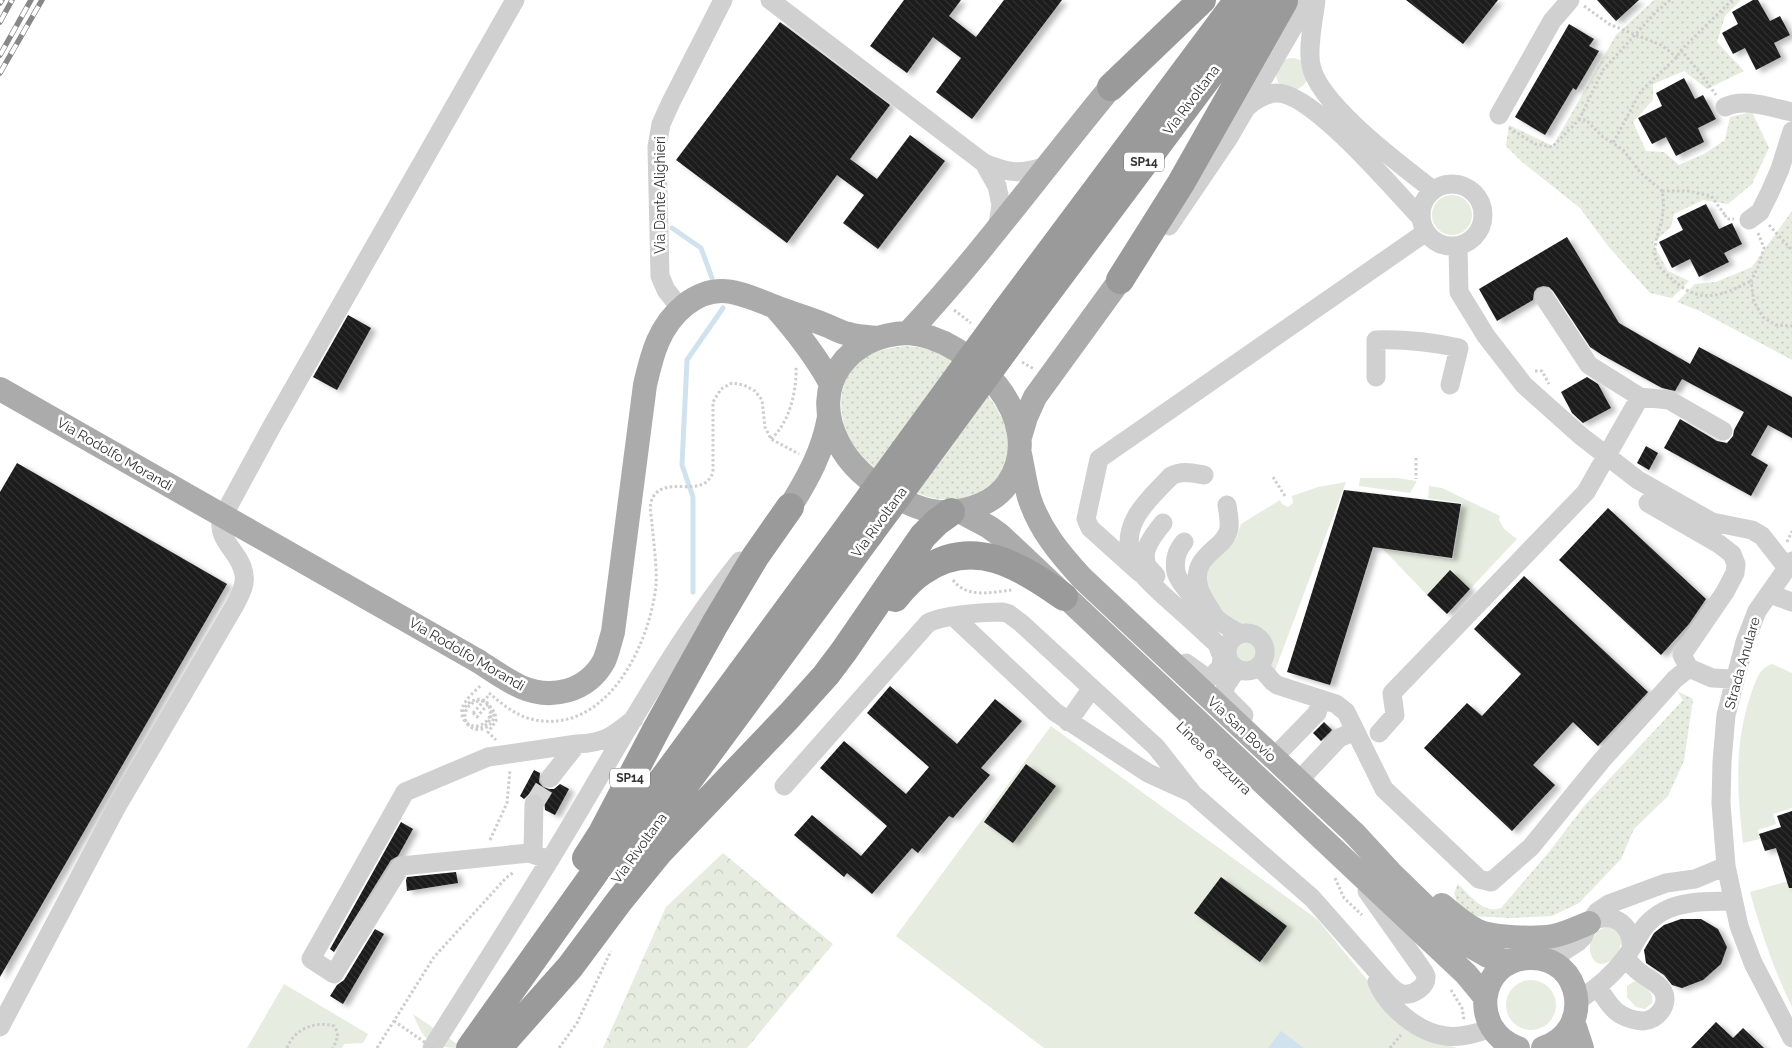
<svg xmlns="http://www.w3.org/2000/svg" width="1792" height="1048" font-family="Raleway,sans-serif">
<style>
.grass{fill:url(#grass-dots)}
.forest{fill:url(#forest-crowns)}
.garden{fill:#e6ecdf}
.water{fill:#cfe2ee}
.lines{fill:none;stroke-linecap:round;stroke-linejoin:round}
.stream{stroke:#cfe2ee;stroke-width:5}
.building{fill:url(#building-back-hatch);filter:url(#shadow)}
.minor-tunnel{stroke:#d6d6d6;stroke-width:19;stroke-dasharray:19 9;stroke-linecap:butt}
.path{stroke:#cdcdcd;stroke-width:3;stroke-dasharray:2.5 2.5;stroke-linecap:butt}
.minor{stroke:#d0d0d0;stroke-width:19}
.major{stroke:#ababab;stroke-width:24}
.highway{stroke:#9a9a9a;stroke-width:28}
.rail-casing{stroke:#888;stroke-width:5.5}
.rail{stroke:#fff;stroke-width:4;stroke-dasharray:11;stroke-linecap:butt}
.path-bridge{stroke:#cdcdcd;stroke-width:3;stroke-dasharray:2.5 2.5;stroke-linecap:butt}
.major-bridge{stroke:#ababab;stroke-width:24}
.highway-bridge{stroke:#9a9a9a;stroke-width:28}
.labels{text-anchor:middle;dominant-baseline:central;stroke-width:5;stroke-linejoin:round;paint-order:stroke}
.shield{fill:#fff;stroke:#707070;stroke-width:1}
.shield-label{font-size:12px;font-weight:bold;fill:#333}
.street-label{font-size:14px;fill:#333;stroke:#fff}
</style>
<defs>
<pattern id="grass-dots" width="8" height="8" patternUnits="userSpaceOnUse" patternTransform="scale(1.25)"><rect width="8" height="8" fill="#e6ecdf"/><path d="M2 2h.1M6 6h.1" fill="none" stroke="#c6cbc0" stroke-width="1.8" stroke-linecap="round"/></pattern>
<pattern id="forest-crowns" width="20" height="18" patternUnits="userSpaceOnUse" patternTransform="scale(1.25)"><rect width="20" height="18" fill="#e6ecdf"/><path d="M2 6a3 3 0 1 1 6 0M12 15a3 3 0 1 1 6 0" fill="none" stroke="#c6cbc0"/></pattern>
<pattern id="building-back-hatch" width="6" height="6" patternUnits="userSpaceOnUse" patternTransform="scale(1.25)"><rect width="6" height="6" fill="#1a1a1a"/><path d="M-1 5l2 2M0 0l6 6M5-1l2 2" fill="none" stroke="#333"/></pattern>
<filter id="shadow"><feDropShadow dx="5.5" dy="3" stdDeviation="2.5" flood-color="#0004"/></filter>
</defs>
<rect width="100%" height="100%" fill="#fff"/>
<path class="grass" d="M1654 0H1741L1725 16 1717 42 1744 71 1707 89 1684 71 1653 84V100L1633 122 1646 151 1664 152 1679 165 1704 154 1725 140 1730 117 1752 112 1769 148 1752 184 1728 204 1703 200 1674 214 1671 227 1653 243 1668 271 1689 281 1672 298 1650 293 1608 246 1580 208 1521 161 1506 146 1509 125 1553 146 1616 35Z
M1792 211V360L1700 311 1677 302 1695 284 1716 282 1752 267Z
M906 346C921 347 935 350 949 358 960 365 968 374 977 383 1000 408 1018 437 1001 471 995 483 983 491 970 496 942 505 918 496 895 481 880 472 865 462 855 447 834 417 835 370 873 353 883 349 894 347 906 346Z
M1677 691 1693 699 1684 761 1668 796 1634 829 1621 859 1579 903 1552 916 1510 918 1472 916 1457 902 1454 893 1458 884C1471 896 1483 914 1501 908L1549 852 1585 805 1683 700Z"/>
<path class="forest" d="M723 853 833 944 747 1048H603L666 907Z"/>
<path class="garden" d="M1276 74a16 16 0 1 1 32 0a16 16 0 1 1-32 0Z
M1432 215a20 20 0 1 1 40 0a20 20 0 1 1-40 0Z
M1360 478H1397L1417 481 1410 493 1359 486Z
M1346 482 1274 673 1265 657 1258 653 1256 658 1250 664C1237 666 1229 653 1238 643L1218 618 1203 577 1209 566 1236 539 1241 524 1280 500 1282 504 1288 507 1293 503 1292 496 1318 487Z
M1429 486 1442 488 1500 516 1499 520 1504 529 1517 539 1470 589 1450 571 1427 595 1383 549 1453 559 1462 503 1428 498Z
M1772 664 1792 673V808L1773 814 1776 824 1758 830 1760 839 1743 843C1737 792 1734 743 1751 694 1756 681 1758 669 1772 664Z
M1051 726 1318 920 1396 1015 1423 1037 1457 1048H1044L896 936Z
M1792 880V1007C1774 970 1761 932 1750 892Z
M1606 927C1642 931 1604 985 1591 955 1587 943 1595 930 1606 927Z
M1506 1005a25 25 0 1 1 50 0a25 25 0 1 1-50 0Z
M1637 981C1646 987 1654 992 1652 1003L1645 1009 1636 1007 1627 997V986L1633 982Z
M284 984 368 1034 363 1043 344 1044 342 1048H247Z
M413 1014 463 1048C431 1048 425 1043 413 1014Z"/>
<path class="water" d="M1281 1031 1304 1048H1268Z"/>
<g class="lines">
<path class="stream" d="M672 228 701 248 712 278
M693 592V497L682 465 687 360 723 308"/>
</g>
<path class="building" d="M904 0H961L949 16 976 37 1004 0H1062L972 119 936 92 961 58 933 37 907 73 870 46Z
M1406 0H1498L1463 44Z
M1597 0H1639L1616 21Z
M1753 0H1758L1770 21 1780 16 1790 35 1774 43 1781 57 1756 70 1745 48 1733 54 1722 33 1738 24 1732 12Z
M780 22 890 105 850 159 877 179 910 135 945 161 878 249 843 223 864 195 837 175 787 243 676 160Z
M1569 24 1594 39 1589 46 1599 51 1576 90 1573 88 1545 135 1515 117Z
M1684 78 1695 99 1703 95 1716 119 1698 128 1704 142 1676 156 1666 137 1652 144 1638 118 1662 106 1656 93Z
M1706 204 1719 229 1732 223 1742 244 1724 253 1729 262 1699 277 1690 259 1672 268 1659 242 1683 230 1677 218Z
M1567 237 1619 323 1690 364 1699 347 1792 397V438L1768 425 1751 455 1768 465 1751 496 1664 448 1680 419 1717 441 1727 443 1733 436 1734 430 1744 412 1682 379 1675 391 1662 388 1602 355 1590 347 1553 291 1549 287 1543 286 1537 288 1534 292 1533 300 1497 321 1479 289Z
M348 315 371 328 337 390 313 377Z
M1587 377 1598 384 1611 408 1583 423 1572 413 1561 392Z
M1646 446 1658 453 1649 470 1637 463Z
M17 463 227 584 0 977V492Z
M1344 490 1461 504 1452 558 1373 547 1330 685 1287 672Z
M1608 508 1706 599 1689 624 1661 655 1559 560Z
M1450 570 1470 589 1447 614 1427 595Z
M1524 576 1648 692 1598 746 1573 722 1533 765 1555 785 1512 831 1424 748 1467 703 1482 716 1521 674 1474 629Z
M890 686 957 744 995 699 1022 721 981 768 990 775 953 818 949 816 918 853 912 848 872 894 847 873 844 877 794 835 812 815 861 856 887 826 820 768 844 741 906 794 929 767 867 713Z
M1324 722 1332 730 1321 741 1313 733Z
M1026 764 1056 786 1013 843 984 822Z
M534 770 540 773 539 782 543 787 549 789H554L560 784 569 789 555 815 545 810 544 799 539 794H529L524 799 520 796Z
M1792 811V888H1789L1776 848 1765 851 1759 834 1781 827 1777 816Z
M401 822 413 829 398 856 391 860 334 952 330 949Z
M456 872 458 883 407 891 406 880 407 877Z
M1221 877 1287 926 1260 962 1194 913Z
M1681 919H1701L1718 929 1727 947 1721 964 1703 980 1682 988 1672 985 1664 975 1646 963 1644 950 1654 933 1664 925Z
M375 929 384 934 343 1004 330 996 337 985 344 980Z
M1716 1022 1733 1038 1743 1028 1764 1048H1691Z"/>
<g class="lines">
<path class="minor-tunnel" d="M534 804 550 778"/>
<path class="path" d="M1732 0 1681 50 1677 57 1641 91 1613 143 1624 151 1640 172 1662 191C1663 197 1664 204 1663 210 1663 226 1651 244 1656 260 1659 268 1667 275 1673 280 1701 305 1721 296 1751 281
M1584 6 1609 24 1661 45 1677 57
M1681 50 1701 74 1716 95
M1579 120 1603 70 1655 13 1670 0
M1509 128 1535 144 1552 147 1579 120H1586L1603 137 1613 143
M1662 191H1688L1711 196 1725 215
M1725 215 1727 219H1734
M1769 225 1792 250
M1758 233 1764 248 1758 267 1751 281 1754 302 1763 317 1776 325 1792 326
M954 310 971 323
M1022 362 1034 369
M1535 371H1542L1549 384
M771 439C790 422 797 390 796 366
M1416 458V479
M1273 477 1285 496
M1787 542 1792 531
M953 580C967 599 992 592 1012 590
M489 693C501 703 515 715 531 719 605 737 649 647 656 586 657 566 654 545 652 525 652 518 649 509 651 502 661 471 703 502 713 472V402L721 389 732 383 744 385 755 391 762 400 765 427 771 439 799 454
M473 713 477 717 488 704 495 713 496 721 488 732 496 740
M490 840 507 803 510 770
M1335 878 1344 898 1362 915
M1451 990 1462 1008 1464 1020
M287 1048C295 1028 315 1021 334 1026 340 1035 337 1039 333 1048
M377 1048 434 957 506 878 514 872
M559 1048 577 1023 611 951
M1390 1048 1401 1035"/>
<path class="minor" d="M770 0 984 163C1008 173 1022 175 1046 166
M1316 0C1314 18 1307 48 1311 65 1318 104 1401 165 1433 190
M1725 107C1744 97 1772 108 1792 112
M1246 108C1253 101 1267 93 1277 93 1313 93 1394 190 1421 218
M1499 115 1552 21 1570 0
M984 163 997 186 1001 205 997 230
M1421 215a31 31 0 1 1 62 0a31 31 0 1 1-62 0Z
M1749 220 1760 212 1770 192 1780 169 1792 131
M1169 226 1228 139 1309 0
M1458 246 1459 292 1486 336 1524 385 1581 436 1638 480 1712 522 1752 530 1762 536 1787 568
M681 309 666 290 660 276 657 147 661 124 671 102 723 0
M1376 377V340C1405 339 1431 342 1459 348L1450 385
M1640 397 1669 400 1723 431
M1648 503 1719 544 1732 554 1736 564 1735 573 1725 592 1682 655 1689 668 1712 678 1734 679
M1184 542C1177 550 1174 561 1176 572 1179 585 1206 611 1217 619 1224 625 1232 629 1240 634
M1792 561 1757 611 1745 642 1726 715 1722 762 1721 803 1726 866 1739 926 1753 963 1792 1038
M1140 573 1090 528 1086 519 1099 459 1426 232
M1156 576C1154 573 1150 570 1148 567 1139 552 1154 534 1163 523
M1770 594 1792 602
M953 616 1055 712 1148 773 1192 793
M1216 619C1211 609 1202 599 1199 588 1189 554 1226 550 1229 528 1230 521 1228 512 1227 505
M1227 652a19 19 0 1 1 38 0a19 19 0 1 1-38 0Z
M1186 663 1207 678 1211 677 1221 667 1222 657 1217 644C1202 630 1187 616 1172 603 1146 579 1115 556 1136 517 1145 501 1159 489 1171 476 1182 470 1193 473 1204 475
M1259 666 1273 682 1277 685 1336 704 1346 712 1384 789 1479 879 1491 882 1531 847 1602 760 1675 679 1689 668
M1237 669 1226 685 1224 693 1229 700 1244 715
M1068 722 1092 688
M1379 733 1395 715 1392 693 1586 492 1640 397 1589 365 1544 297
M1281 750 1317 713 1321 700
M1306 773 1339 738 1355 731
M550 778 577 744
M784 786 928 623C943 615 985 612 1003 612L1009 614 1021 623 1144 736 1156 747 1193 794 1312 898 1389 985C1393 989 1397 993 1403 994 1412 996 1427 987 1426 976 1426 976 1423 969 1422 969L1367 891
M533 853 534 804
M550 860 529 853 401 866 334 974 311 959 405 792 488 757 577 744C605 743 613 736 634 719
M1589 923C1611 910 1633 923 1631 949
M1544 960 1561 953 1578 942 1583 937 1589 923 1597 912 1609 904 1666 883 1695 879 1726 866
M1377 982C1387 1007 1419 1033 1446 1036 1461 1038 1477 1033 1492 1028
M1598 988C1604 996 1609 1006 1617 1012 1623 1017 1635 1021 1643 1021 1657 1020 1670 1005 1663 991 1658 983 1650 980 1642 974 1636 970 1631 964 1625 958
M1577 1001C1596 989 1612 976 1625 958 1640 938 1640 924 1664 911 1684 900 1711 902 1733 901
M0 1027 116 808 235 605C240 595 246 585 244 575 242 553 215 540 222 518L272 426 515 0
M432 1048C479 973 527 899 572 823 625 734 675 642 740 561"/>
<path class="major" d="M776 308C797 332 816 356 831 384
M908 333C971 337 1050 421 1008 483 995 502 971 511 948 512 929 513 912 506 895 496 872 484 850 466 838 442 809 386 848 334 908 333Z
M908 333C981 255 1043 169 1111 87
M1020 437 1026 417 1035 397 1120 280
M1020 454C1023 468 1025 483 1029 497 1039 529 1060 554 1082 578L1354 833 1390 872 1460 940 1488 956 1504 961H1512
M790 507C808 478 823 451 829 417
M959 511 989 527 1000 535 1466 974 1485 997
M478 661C492 670 506 680 521 687 551 700 587 692 604 661 608 652 610 642 613 632L645 385C652 354 659 326 685 305 718 279 744 295 778 308 794 314 811 319 828 326 835 329 842 333 849 334 859 337 869 337 879 338
M1442 905C1453 914 1464 924 1476 930 1491 938 1536 939 1553 936 1565 934 1577 928 1589 923
M1573 1021 1582 1048
M1518 1048C1469 1031 1477 960 1529 958 1583 955 1595 1032 1543 1048"/>
<path class="highway" d="M1111 87 1202 0
M1120 280 1181 183 1284 1
M1005 312 1238 0
M1023 325 1266 0
M895 598C903 588 912 578 923 571 973 536 1021 566 1064 597
M586 858 602 833 657 728 715 624 755 557 790 507
M626 865 869 535
M470 1048 621 836 852 522
M498 1048 570 967 620 900 660 851 790 715 826 675 844 651 923 536 937 522 951 512"/>
<g class="rail-casing">
<path id="rail" d="M0 3 2 0
M0 22 12 0
M0 55 31 0
M0 73 42 0"/>
</g>
<use href="#rail" class="rail"/>
<path class="path-bridge" d="M480 686C474 692 466 699 463 706 457 720 473 732 484 723 489 720 491 715 490 710 486 685 448 709 469 725 487 739 502 705 482 701 478 701 474 702 471 704 467 707 465 712 465 717 467 736 495 732 494 713H495
M473 713 490 694
M394 1021 433 1048"/>
<path class="major-bridge" d="M0 389 478 661"/>
<path class="highway-bridge" d="M852 522 1005 312
M869 535 1023 325"/>
</g>
<g class="labels">
<g class="shield">
<rect x="1124" y="152.5" width="40" height="19" rx="4"/>
<rect x="610" y="768.5" width="40" height="19" rx="4"/>
</g>
<g class="shield-label">
<text x="1144" y="162">SP14</text>
<text x="630" y="778">SP14</text>
</g>
<g class="street-label">
<text transform="translate(1191 100) rotate(-53)">Via Rivoltana</text>
<text transform="translate(660 195) rotate(-90)">Via Dante Alighieri</text>
<text transform="translate(115 454) rotate(30)">Via Rodolfo Morandi</text>
<text transform="translate(879 522) rotate(-54)">Via Rivoltana</text>
<text transform="translate(467 654) rotate(30)">Via Rodolfo Morandi</text>
<text transform="translate(1742 663) rotate(-74)">Strada Anulare</text>
<text transform="translate(1242 729) rotate(43)">Via San Bovio</text>
<text transform="translate(1214 758) rotate(44)">Linea 6 azzurra</text>
<text transform="translate(639 848) rotate(-54)">Via Rivoltana</text>
</g>
</g>
</svg>
